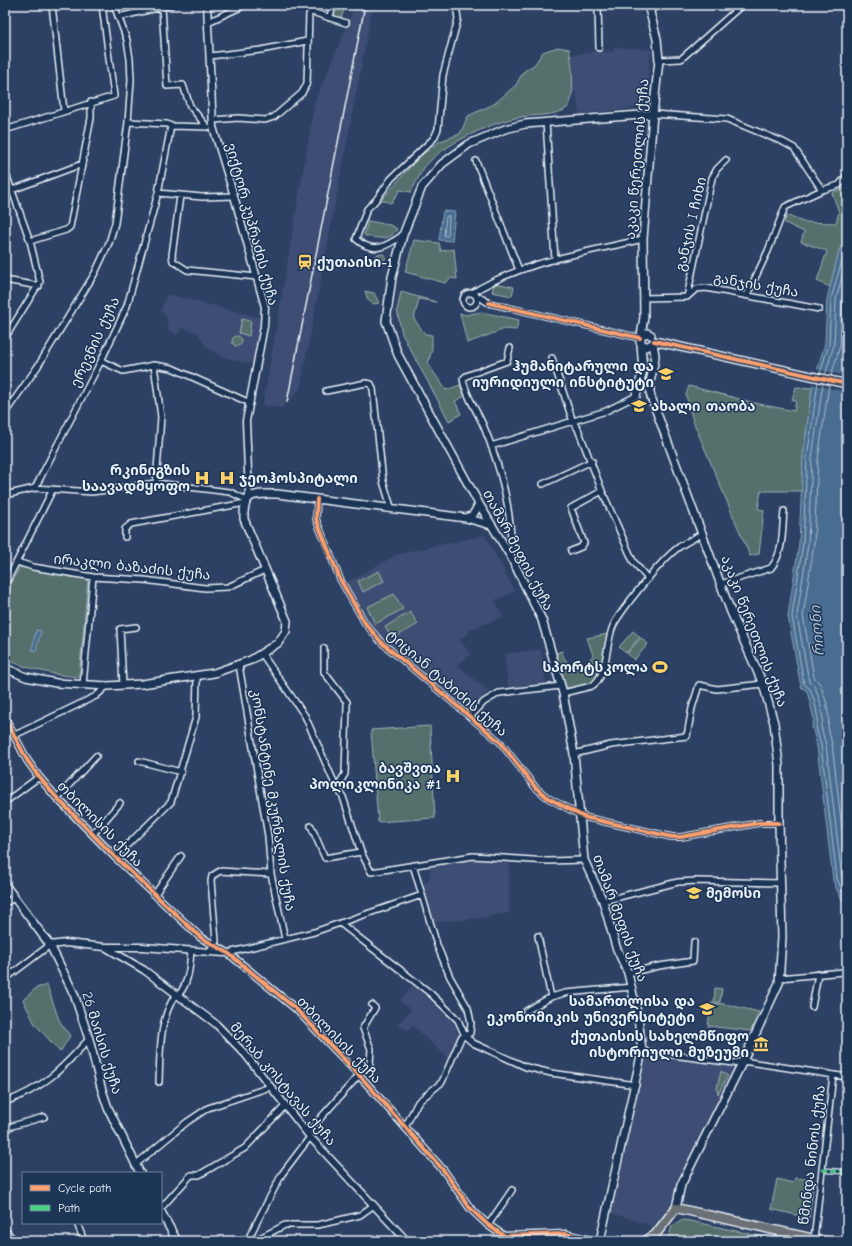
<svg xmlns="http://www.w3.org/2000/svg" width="852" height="1246" font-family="'Comic Neue','Noto Sans Georgian',sans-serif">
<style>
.built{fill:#3c4e73}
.green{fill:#546f6c;stroke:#9eb0b2}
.water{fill:#486d90;stroke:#88a2ba}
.pier{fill:#2d4165}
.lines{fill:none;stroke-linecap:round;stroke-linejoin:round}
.shore{stroke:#a8bcce;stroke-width:1}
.pedestrian-casing{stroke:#e8f1f8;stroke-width:6}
.minor-casing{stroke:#e8f1f8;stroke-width:8}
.tertiary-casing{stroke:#e8f1f8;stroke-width:9}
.secondary-casing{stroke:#e8f1f8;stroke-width:10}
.primary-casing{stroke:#e8f1f8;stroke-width:11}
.pedestrian{stroke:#1d3557;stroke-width:3.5}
.minor{stroke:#1d3557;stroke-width:5}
.tertiary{stroke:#1d3557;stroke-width:6}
.secondary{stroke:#1d3557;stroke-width:7}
.primary{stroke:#6b6f75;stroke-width:8}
.rail{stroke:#e8f1f8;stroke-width:1.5}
.quiet{stroke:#4dcf88;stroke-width:3;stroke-dasharray:6 3;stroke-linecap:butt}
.cycleway-casing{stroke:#1d3557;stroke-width:6}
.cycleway{stroke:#fca06f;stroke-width:4}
.labels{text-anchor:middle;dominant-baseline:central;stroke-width:3;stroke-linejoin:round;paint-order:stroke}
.street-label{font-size:14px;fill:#e8f1f8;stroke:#1d3557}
.poi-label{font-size:14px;font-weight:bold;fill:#e8f1f8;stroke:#1d3557;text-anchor:end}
.water-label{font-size:15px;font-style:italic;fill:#b0c3d4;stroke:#1d3557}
</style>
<rect width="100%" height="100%" fill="#2d4165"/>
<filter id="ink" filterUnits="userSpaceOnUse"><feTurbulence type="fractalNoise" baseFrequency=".025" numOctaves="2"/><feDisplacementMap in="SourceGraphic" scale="8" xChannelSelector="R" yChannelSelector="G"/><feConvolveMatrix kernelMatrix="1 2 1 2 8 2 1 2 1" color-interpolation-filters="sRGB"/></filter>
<g filter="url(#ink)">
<path class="built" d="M353 5H373L300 389 282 408 263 405 315 101 351 16Z
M615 47 651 50 646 98 635 108 579 114 576 92H572L571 55 598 51 613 52Z
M167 294 215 306 213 310 215 306 262 318 254 363H245L223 357 205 347 199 334 203 330 199 333 181 328 178 335 168 330 167 318 161 311Z
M485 535 515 592 495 600 503 617 469 630 468 635 459 639 471 655 457 665 489 691 468 713 376 635 345 583 398 554Z
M541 649 546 685 508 688 505 654Z
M473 860 509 862V913L465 920 434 922 422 883 428 882 430 875 429 867Z
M413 985 456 1023 458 1041 448 1058 412 1025 408 1030 398 1024 411 1010 400 1001Z
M644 1054 739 1067 662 1222 655 1227 608 1212Z"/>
<path class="green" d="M337 5H346L341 18 333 15Z
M558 47 569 49C572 60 576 101 567 108 558 116 532 115 520 117 495 121 447 143 430 161 421 170 417 181 411 192L400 190 391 203 381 200 419 157 440 141 460 134 468 116 494 104 516 85 523 72 535 64 543 52Z
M847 187V233L839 251 830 287 817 281 827 251 801 242 804 232 785 223 786 215 803 222 836 223 839 212 832 193Z
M368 221 390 225 397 229C390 242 378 238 366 236L364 235Z
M414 240 439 243 441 251 454 249 457 279 451 278 445 283 405 272Z
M383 254 387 257 380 264 370 262 377 255Z
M494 283 514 287 512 296 492 292Z
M365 291 374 293 379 303 373 304 368 300Z
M401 292 436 302 419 299 414 319 425 334 432 335V349L428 364 446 390 460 385 465 396 455 401 461 414 449 421 402 334 397 310Z
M481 312 519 320 516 330 505 329 467 343 460 313 465 315Z
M242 319 251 321 249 336 239 333Z
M232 341a5 5 0 1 1 10 0a5 5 0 1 1-10 0Z
M646 357H651L649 372 644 384 646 373Z
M689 386 759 404 794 411 796 401 792 400 796 387 812 388 803 458 802 491H761L758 509 764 510 759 554 750 556 693 421 686 395Z
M20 567 88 579 79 677C53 675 29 669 5 659V594Z
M379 571 384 581 363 592 358 581Z
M394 594 403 609 375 624 367 607Z
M410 612 418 624 392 639 385 627Z
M633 631 640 637 626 653 619 647Z
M608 634C605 648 605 675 592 684 586 688 572 687 564 688L556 653 562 651C565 665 572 666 585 667L593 655 587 638Z
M641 638 648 644 634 660 627 653Z
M430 726 435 818 378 822 371 730Z
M47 985 59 1020 70 1036 60 1052 35 1024 23 1000 36 988Z
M715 988 722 989 720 1002H714Z
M711 1003 725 1004 759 1012 751 1031 708 1026Z
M721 1071 728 1076 718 1094 717 1088Z
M795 1178 814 1180 809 1218 771 1209 777 1179 793 1183Z
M683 1220 690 1221 783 1241H667L672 1226Z"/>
<path class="water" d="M443 211 455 212 452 241 439 240Z
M847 233V909L836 888 833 880 817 746 812 726 814 719 807 691 801 687 788 616 799 543 803 458 812 388 825 343 827 299 839 251Z
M36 630 41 631 36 651 32 650Z"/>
<path class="pier" d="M816 369 847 376V392L811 384Z"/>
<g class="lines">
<path class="shore" d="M449 216 448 235 446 237 444 235 446 217Z
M820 373 829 344 831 299 847 243
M825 375 834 345 836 300 847 257
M831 376 840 346 842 301 847 281
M818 382 807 458 803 543 792 616 804 684 810 689 815 703 818 719 816 727 821 745 837 879 847 901
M823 383 812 458 808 544 797 616 809 681 815 687 820 701 823 719 821 727 826 745 842 878 847 890
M829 385 818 459 814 544 803 616 814 677 820 684 826 701 829 719 828 728 832 744 847 870"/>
<g class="pedestrian-casing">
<path id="pedestrian" d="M822 1170 847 1172"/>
</g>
<g class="minor-casing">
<path id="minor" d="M52 5 64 111
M598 5 599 48
M162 7 167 86 183 85 190 106 207 127
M650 11 658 5
M118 17 171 5
M329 18 334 5
M208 22 245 5
M210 56 261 50 307 41
M659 60 681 59 742 5
M653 114 727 119 783 142 794 148 822 190
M214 120 238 118 265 120 274 117 302 93 307 83 309 14 312 12 346 23
M128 122 167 124 171 126 208 127
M546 122 555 260
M5 130 114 96 102 5
M476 161 519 270
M5 171 30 241 40 282 5 338
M12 190 82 164
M158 193 202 197 234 196
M180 196 172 255 173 261 187 270 257 277
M403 235C387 246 374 255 356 239L367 209 376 200 391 179 434 138 438 129 443 75 458 19 456 5
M30 241 66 230 70 227 91 118V102
M5 280 39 286
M472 293C523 261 585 253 643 239
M463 300a7 7 0 1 1 14 0a7 7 0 1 1-14 0Z
M474 294 489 303 640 338
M747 295 768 251 785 207 822 190 839 185 847 176
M687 297 712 178 717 169 726 160
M643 298 687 297 696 289 706 288 819 309
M510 348 507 361 466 376 463 379C465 395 478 412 484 427 500 466 513 514 511 557
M552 358 573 422 578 429 602 491 633 561 648 579
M101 361 123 371 154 365 161 417 156 483
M154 365 172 368 250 403
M326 391 366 383 371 384 373 389 383 481 391 507
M5 413 38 366 95 273 109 243 115 223 128 122 131 80 130 59 127 40 114 5
M491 446 606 411 636 396
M543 484 592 461
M35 488 101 361 127 306 158 193 171 126
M5 495 35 488 92 492 156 483 230 492 247 500
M317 499 316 519 340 579 365 623 381 642 500 742 535 787 548 798 584 817 672 837H681L759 823H779
M125 537V529L131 524 245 503
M571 551 581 547 584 543 571 508 602 491
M17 562 33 567 93 577 144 580 205 588 228 587 265 570
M721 584 771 568C784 552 782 531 784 511
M5 585 52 491
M324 648V672L347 702V706L345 774 337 787
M262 654 305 716 334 782 343 797 361 852 371 872 473 856 548 861 584 860
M239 665 268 836 271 874 285 939
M83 685 93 577
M123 685 120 629 136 627
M563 693 592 686C609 675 605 641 614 624 625 605 662 559 679 547 686 542 695 538 703 533
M470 717 484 702 499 693 561 686
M15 735 96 696 107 686
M574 754 611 745 687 736 692 708 699 685 717 689 763 684
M139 761 181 772
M57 798 96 756
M5 802 39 777
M311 826 325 858 361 852
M93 834 120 803
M115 857 171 802 196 717 197 675
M155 894 181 856
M603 901 678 882 697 881 781 883
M5 903 14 898
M340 923 430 993 458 1020 465 1036 473 1043 526 1067 551 1073 636 1085
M538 936 551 997
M209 952 216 941 211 881 212 876 220 871 271 874
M228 953 314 932 422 895
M628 973 659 966 693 961 694 942
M780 978 843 972
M5 979 50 945
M812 1007 818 974
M526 1011 551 997 565 993 632 987
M642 1051 734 1063 743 1061 847 1077
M159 1082C160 1057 159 1024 172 1001 174 997 180 994 182 990 189 979 190 964 191 951
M5 1102C43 1089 63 1068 89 1039
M405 1127 418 1102 442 1082 461 1038 470 1033 471 1023 468 1008 450 977 437 945 413 865
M5 1128 44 1117
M307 1133 370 1063 371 1049 363 1028 375 1008 372 1005
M135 1165 187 1122 208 1108 270 1087
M161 1208 191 1175H199L245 1148 285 1106
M77 1223 84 1241
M488 1225 512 1190
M5 1230 15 1241
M814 1239 833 1075
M247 1241 282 1174 310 1137
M254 1241 285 1225H318L348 1218 360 1215 374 1205"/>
</g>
<g class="tertiary-casing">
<path id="tertiary" d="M207 5 213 127 234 196 265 307 264 326 246 421 249 496
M5 718 27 760 39 777 57 798 115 857 200 937 228 953 296 1009 360 1076 444 1171 470 1208 488 1225 504 1236 566 1234 595 1241
M50 945 66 943 105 947H143L224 953
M105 947 144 970 216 1024 245 1054 310 1137 407 1241"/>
</g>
<g class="secondary-casing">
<path id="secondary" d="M651 335 647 333 642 335 640 342 646 347 652 344
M641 336 644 317 643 239 653 114 659 60 657 39 648 5
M654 341C652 346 655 351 655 356 654 371 647 382 651 397L731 612 763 684 774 723 779 765V823L782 937 779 983 743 1061 681 1185 676 1208
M654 341 847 384
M636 396 643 370 641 344
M466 518 491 525
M5 668 26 677 56 683 107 686 142 684 214 673 251 660 278 643 286 631 287 621 244 519C243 491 255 494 277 494L466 518 473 515 479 504
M5 885 50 945 74 994 89 1039 101 1087 108 1108 140 1173
M161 1212 177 1241
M600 1241 642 1051 638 1017 628 973 616 947 603 901 584 860 574 754 563 693 542 620 511 557 479 504 398 355 386 321 392 277 403 235 422 187 442 164 469 144 505 129 525 124 653 114"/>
</g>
<g class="primary-casing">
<path id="primary" d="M645 1241 655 1235 676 1208 824 1241"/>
</g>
<use href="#pedestrian" class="pedestrian"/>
<use href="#minor" class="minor"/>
<use href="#tertiary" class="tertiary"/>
<use href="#secondary" class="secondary"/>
<use href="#primary" class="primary"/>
<path class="rail" d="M287 402 365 5"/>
<path class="quiet" d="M822 1170 847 1172"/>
<g class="cycleway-casing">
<path id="cycleway" d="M489 303 640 338
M654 341 847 384
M317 499 316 519 340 579 365 623 381 642 500 742 535 787 548 798 584 817 672 837H681L759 823H779
M5 718 27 760 39 777 57 798 115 857 200 937 228 953 296 1009 360 1076 444 1171 470 1208 488 1225 504 1236 566 1234 595 1241"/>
</g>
<use href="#cycleway" class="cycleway"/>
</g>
</g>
<defs>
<g id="station-bare" transform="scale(1.2)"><path d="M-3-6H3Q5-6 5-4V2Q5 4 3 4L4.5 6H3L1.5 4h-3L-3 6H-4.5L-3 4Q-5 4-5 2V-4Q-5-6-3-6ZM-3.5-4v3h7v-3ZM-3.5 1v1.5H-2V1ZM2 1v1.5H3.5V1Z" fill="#ffd166" stroke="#1d3557" stroke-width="2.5" paint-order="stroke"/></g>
<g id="university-bare" transform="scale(1.2)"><path d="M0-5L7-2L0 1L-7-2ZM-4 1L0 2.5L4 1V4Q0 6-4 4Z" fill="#ffd166" stroke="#1d3557" stroke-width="2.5" paint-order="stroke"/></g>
<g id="hospital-bare" transform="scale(1.2)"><path d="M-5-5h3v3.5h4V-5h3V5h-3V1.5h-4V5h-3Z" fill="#ffd166" stroke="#1d3557" stroke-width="2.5" paint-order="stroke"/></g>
<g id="stadium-bare" transform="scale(1.2)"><path d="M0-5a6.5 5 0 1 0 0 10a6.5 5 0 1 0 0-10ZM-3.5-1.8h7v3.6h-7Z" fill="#ffd166" stroke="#1d3557" stroke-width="2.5" paint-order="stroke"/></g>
<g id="museum-bare" transform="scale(1.2)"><path d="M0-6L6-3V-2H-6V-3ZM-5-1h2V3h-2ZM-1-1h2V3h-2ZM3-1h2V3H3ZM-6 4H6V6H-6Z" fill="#ffd166" stroke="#1d3557" stroke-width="2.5" paint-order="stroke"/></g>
</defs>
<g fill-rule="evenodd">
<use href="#station-bare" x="305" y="262"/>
<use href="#university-bare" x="666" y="374"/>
<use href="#university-bare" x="639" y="406"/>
<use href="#hospital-bare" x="202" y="478"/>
<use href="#hospital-bare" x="227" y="478"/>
<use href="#stadium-bare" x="660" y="667"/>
<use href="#hospital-bare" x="453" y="776"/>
<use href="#university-bare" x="694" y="893"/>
<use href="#university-bare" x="707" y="1009"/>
<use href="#museum-bare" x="761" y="1044"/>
</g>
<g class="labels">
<g class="street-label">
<text transform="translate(637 159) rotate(-85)">აკაკი წერეთლის ქუჩა</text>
<text transform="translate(252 224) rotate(75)">ვიქტორ კუპრაძის ქუჩა</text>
<text transform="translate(691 224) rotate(-77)">განჯის I ჩიხი</text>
<text transform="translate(756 285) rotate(10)">განჯის ქუჩა</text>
<text transform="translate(95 342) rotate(-65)">ერევნის ქუჩა</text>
<text transform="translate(518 550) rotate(62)">თამარ მეფის ქუჩა</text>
<text transform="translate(132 567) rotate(6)">ირაკლი ბაზაძის ქუჩა</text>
<text transform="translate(754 631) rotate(69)">აკაკი წერეთლის ქუჩა</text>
<text transform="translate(447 683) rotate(41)">ტიციან ტაბიძის ქუჩა</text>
<text transform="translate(273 800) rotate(81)">კონსტანტინე მკურნალის ქუჩა</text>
<text transform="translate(100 824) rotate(45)">თბილისის ქუჩა</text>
<text transform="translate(620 918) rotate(70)">თამარ მეფის ქუჩა</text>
<text transform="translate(339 1040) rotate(46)">თბილისის ქუჩა</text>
<text transform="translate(102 1043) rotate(73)">26 მაისის ქუჩა</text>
<text transform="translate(283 1084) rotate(50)">მერაბ კოსტავას ქუჩა</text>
<text transform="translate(812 1155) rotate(-83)">წმინდა ნინოს ქუჩა</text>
</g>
<g class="poi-label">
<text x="317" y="262" text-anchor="start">ქუთაისი-1</text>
<text x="654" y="366">ჰუმანიტარული და<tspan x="654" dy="16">იურიდიული ინსტიტუტი</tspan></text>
<text x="651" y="406" text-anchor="start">ახალი თაობა</text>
<text x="190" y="470">რკინიგზის<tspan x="190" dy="16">საავადმყოფო</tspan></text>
<text x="239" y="478" text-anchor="start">ჯეოჰოსპიტალი</text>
<text x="648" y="667">სპორტსკოლა</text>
<text x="441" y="768">ბავშვთა<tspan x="441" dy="16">პოლიკლინიკა #1</tspan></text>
<text x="706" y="893" text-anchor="start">მემოსი</text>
<text x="695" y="1001">სამართლისა და<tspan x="695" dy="16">ეკონომიკის უნივერსიტეტი</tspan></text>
<text x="749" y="1036">ქუთაისის სახელმწიფო<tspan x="749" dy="16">ისტორიული მუზეუმი</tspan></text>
</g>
<g class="water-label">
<text transform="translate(817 631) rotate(-94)">რიონი</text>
</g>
</g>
<rect width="852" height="1246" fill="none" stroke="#1d3557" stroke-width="20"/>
<rect x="10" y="10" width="832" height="1226" fill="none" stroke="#e8f1f8" stroke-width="1.5" filter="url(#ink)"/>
<rect x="22" y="1172" width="140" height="52" fill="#1d3557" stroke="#6e8097"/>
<rect x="30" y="1185" width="20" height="6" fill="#fca06f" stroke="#6e8097"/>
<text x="58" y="1192" font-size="12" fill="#e8f1f8">Cycle path</text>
<rect x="30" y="1205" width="20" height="6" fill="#4dcf88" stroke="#6e8097"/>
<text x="58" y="1212" font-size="12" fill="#e8f1f8">Path</text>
</svg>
